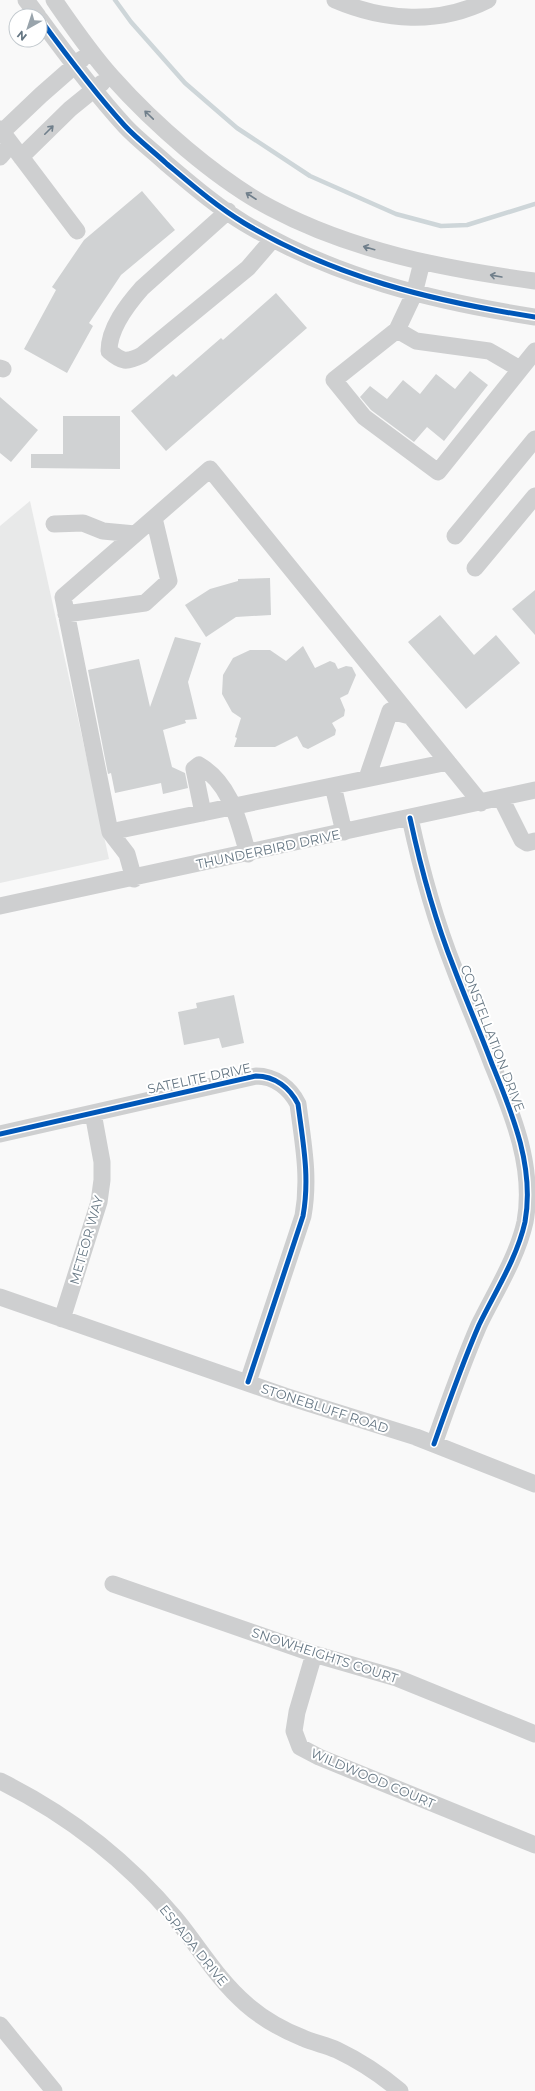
<svg xmlns="http://www.w3.org/2000/svg" width="535" height="2091" font-family="Montserrat,sans-serif">
<style>
.built{fill:#e8e9e9}
.lines{fill:none;stroke-linecap:round;stroke-linejoin:round}
.stream{stroke:#ced6d9;stroke-width:4.5}
.building{fill:#d0d2d3}
.minor{stroke:#cecfd0;stroke-width:17}
.cycleway-casing{stroke:#fff;stroke-width:8}
.cycleway{stroke:#0057b8;stroke-width:5}
.oneway{stroke:#707f8b}
.labels{text-anchor:middle;dominant-baseline:central;stroke-width:4;stroke-linejoin:round;paint-order:stroke}
.street-label{font-size:13px;fill:#657683;stroke:#fff}
</style>
<rect width="100%" height="100%" fill="#f9f9f9"/>
<path class="built" d="M30 501 109 859 0 883V526Z"/>
<g class="lines">
<path class="stream" d="M115 0 131 22 185 83 237 128 310 176 396 214 441 226 467 225 535 204"/>
</g>
<path class="building" d="M142 191 175 230 121 275 89 323 93 326 67 373 24 349 56 290 52 287 84 240Z
M276 293 307 328 166 451 131 411 173 374 176 377 221 338 223 340Z
M470 371 488 385 444 441 427 427 414 442 371 410 360 397 370 386 387 399 403 380 420 394 436 374 455 389Z
M0 397 38 430 11 462 0 453Z
M63 416H120V469L31 468V454H63Z
M270 578 271 615 236 617 206 637 185 605 210 589 238 581V579Z
M535 590V635L512 609Z
M440 615 474 655 496 635 520 663 466 709 408 642Z
M175 637 201 643 188 682 197 719 185 720 186 723 163 730 172 767 185 773 188 788 163 794 161 783 115 793 111 773 108 774 88 670 139 659 150 707Z
M303 646 315 668 330 661 335 663 338 669 346 666 352 667 356 675 348 694 340 698 345 710 344 716 332 723 336 730 335 735 308 749 303 747 297 736 275 747H234L237 738 235 737 241 718 232 712 222 694 223 675 233 658 250 650H270L286 661Z
M234 995 244 1043 222 1048 219 1038 184 1045 178 1012 197 1008 196 1003Z"/>
<g class="lines">
<path class="minor" d="M26 0 38 16
M54 0C72 26 91 54 112 77 153 123 216 179 271 208 352 251 444 269 535 281
M335 0C384 21 439 25 488 0
M40 19C67 56 94 92 125 126 137 139 153 151 167 164 192 185 216 206 244 223 334 277 432 301 535 317
M0 129 77 231
M2 132 41 95 82 59
M0 157 11 144
M21 157 70 109 102 83
M228 211 142 288C127 305 109 328 109 351 122 362 126 363 142 355L248 268 273 239
M422 262 414 294 397 330 334 380 364 417 438 472 535 351
M397 330 416 341 489 351 520 369
M0 368 3 369
M54 524 83 523 103 531 135 534
M455 536 535 439
M475 568 535 496
M66 614 145 603 169 581 154 518
M367 778 390 711 410 716
M333 786 344 832
M501 798 522 840 527 843 535 841
M203 813 194 769 199 765C231 784 238 820 248 854
M410 818C421 869 435 920 454 968 466 1000 480 1032 492 1064 512 1113 535 1167 525 1222 517 1258 495 1292 479 1325 462 1364 448 1404 434 1444
M110 832 448 762
M134 879 127 854 110 832 63 597 210 469 481 803
M0 906 535 790
M0 1134 256 1076C275 1076 290 1088 298 1104 303 1143 310 1177 303 1216L248 1382
M0 1297 285 1396 416 1437 535 1484
M62 1319 99 1202 102 1180V1162L93 1113
M113 1584 314 1654 397 1678 535 1734
M314 1654 297 1712 294 1731 300 1747 319 1757 535 1845
M0 1781C67 1814 127 1861 175 1918 199 1947 217 1979 246 2004 262 2018 283 2030 303 2038 314 2043 326 2045 337 2050 360 2061 380 2074 400 2091
M0 2025 54 2091"/>
<g class="cycleway-casing">
<path id="cycleway" d="M40 19C67 56 94 92 125 126 137 139 153 151 167 164 192 185 216 206 244 223 334 277 432 301 535 317
M410 818C421 869 435 920 454 968 466 1000 480 1032 492 1064 512 1113 535 1167 525 1222 517 1258 495 1292 479 1325 462 1364 448 1404 434 1444
M0 1134 256 1076C275 1076 290 1088 298 1104 303 1143 310 1177 303 1216L248 1382"/>
</g>
<use href="#cycleway" class="cycleway"/>
</g>
<defs><path id="oneway-shaft" d="M-6 0H5M1.5-3L5.5 0L1.5 3" fill="none" stroke-width="1.6" stroke-linecap="round" stroke-linejoin="round"/></defs>
<g class="oneway">
<use href="#oneway-shaft" transform="translate(149 115) rotate(-136)"/>
<use href="#oneway-shaft" transform="translate(49 130) rotate(-45)"/>
<use href="#oneway-shaft" transform="translate(251 196) rotate(-147)"/>
<use href="#oneway-shaft" transform="translate(369 248) rotate(-164)"/>
<use href="#oneway-shaft" transform="translate(496 276) rotate(-170)"/>
</g>
<g class="labels">
<g class="street-label">
<text transform="translate(268 849) rotate(-12)">THUNDERBIRD DRIVE</text>
<text transform="translate(493 1038) rotate(69)">CONSTELLATION DRIVE</text>
<text transform="translate(199 1078) rotate(-12)">SATELITE DRIVE</text>
<text transform="translate(86 1240) rotate(-74)">METEOR WAY</text>
<text transform="translate(325 1408) rotate(18)">STONEBLUFF ROAD</text>
<text transform="translate(325 1655) rotate(18)">SNOWHEIGHTS COURT</text>
<text transform="translate(373 1778) rotate(23)">WILDWOOD COURT</text>
<text transform="translate(194 1945) rotate(51)">ESPADA DRIVE</text>
</g>
</g>
<g transform="translate(28 28) rotate(219)"><circle r="19" fill="#ffffff" stroke="#c1c8cd"/>
<path d="M0-3L7 15L0 10L-7 15Z" fill="#99a4ac"/>
<text y="-6" font-size="11" font-weight="bold" text-anchor="middle" fill="#657683">N</text>
</g>
</svg>
